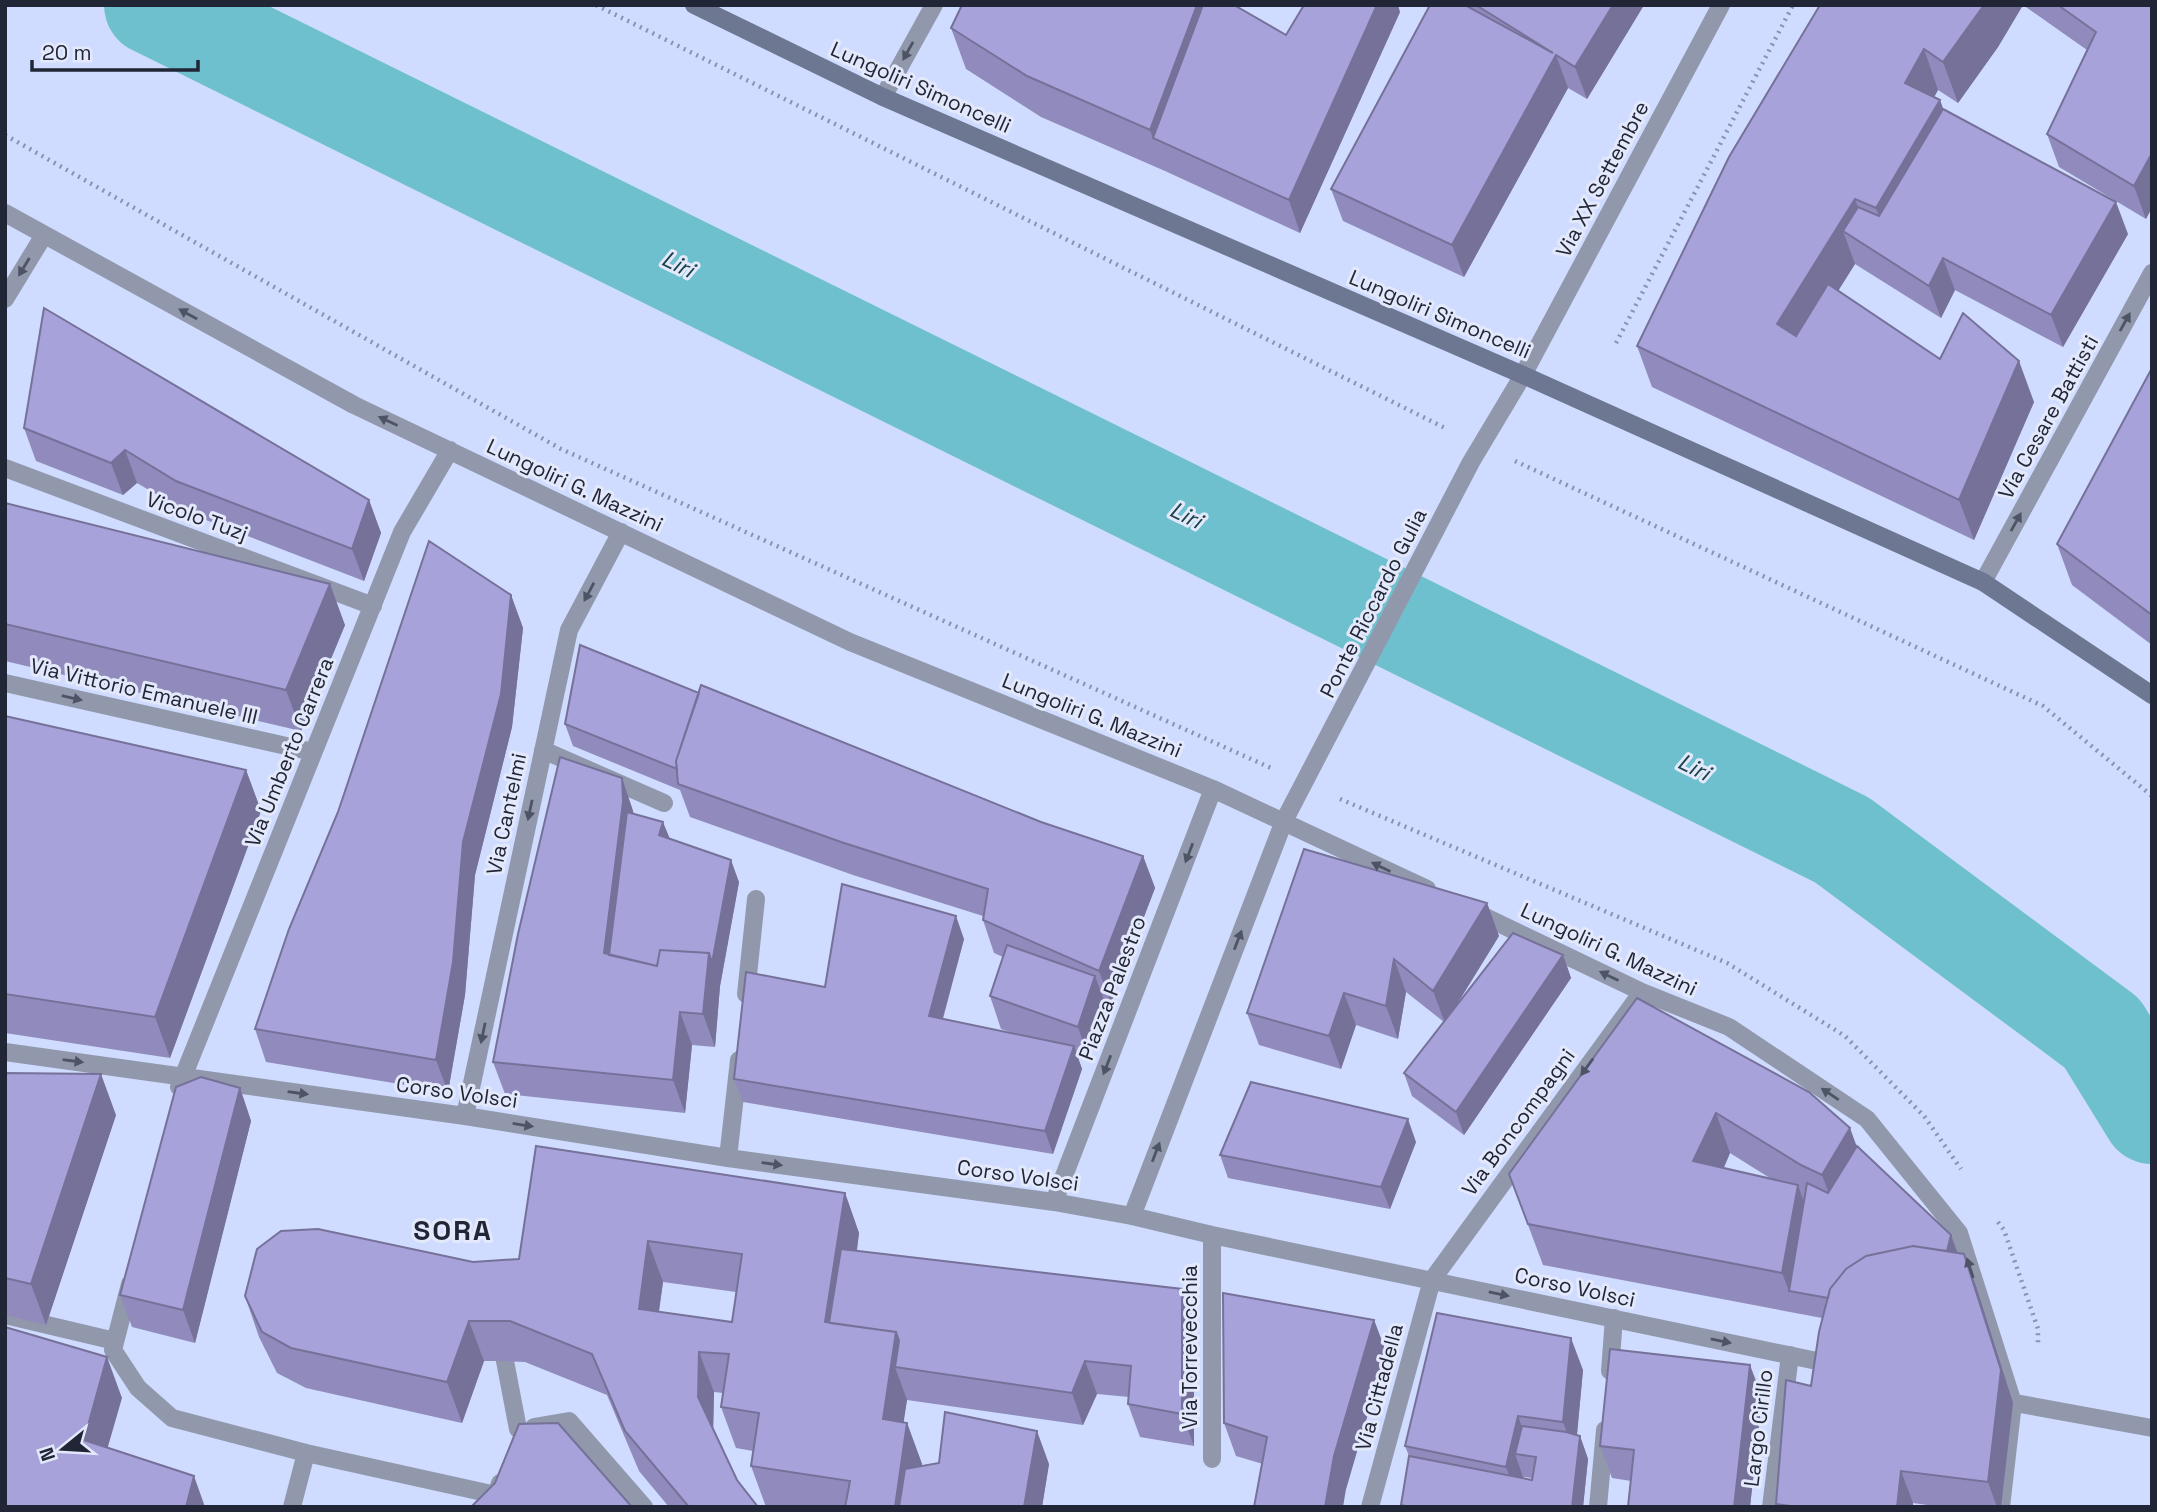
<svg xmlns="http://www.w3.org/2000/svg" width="2157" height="1512" font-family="'Space Grotesk',sans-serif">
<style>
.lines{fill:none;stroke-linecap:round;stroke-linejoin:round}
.river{stroke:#6ec0ce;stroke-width:100}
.path{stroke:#8993af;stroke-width:4.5;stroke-dasharray:2 5;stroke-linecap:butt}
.pedestrian{stroke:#9198ab;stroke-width:18}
.minor{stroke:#9198ab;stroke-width:18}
.secondary{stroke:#6d7792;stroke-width:18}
.wall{fill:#908bbc;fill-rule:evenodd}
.shaded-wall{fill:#767199}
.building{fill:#a8a2db;stroke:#767199;stroke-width:2;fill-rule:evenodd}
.oneway{fill:#4d5465}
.labels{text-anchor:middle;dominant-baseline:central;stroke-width:6;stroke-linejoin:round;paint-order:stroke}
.street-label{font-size:21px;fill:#202636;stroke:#e3e9fb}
.water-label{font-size:23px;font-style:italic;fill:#1c4349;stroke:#e3e9fb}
.district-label{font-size:28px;font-weight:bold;letter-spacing:2px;fill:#202636;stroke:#e3e9fb}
</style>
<rect width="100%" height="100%" fill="#cfdcff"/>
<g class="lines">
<path class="river" d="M154 5 1842 840 2102 1033 2152 1114"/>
<path class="path" d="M596 5 1447 429
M5 135 561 449 1271 768
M1616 343 1793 5
M1515 461 2043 706 2152 796
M1340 799 1727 963 1845 1036 1924 1116 1961 1169
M1998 1222 2004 1230 2038 1329V1346"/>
<path class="pedestrian" d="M5 1315 115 1341
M505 1361 518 1429"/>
<path class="minor" d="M883 97 934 5
M5 213 354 405 850 642 1213 789 1427 889
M5 299 44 235
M5 468 373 606
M1983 582 2152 273
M5 683 313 752
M543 750 664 803
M1471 910 1642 992 1729 1027 1867 1119 1959 1233 2013 1403 2001 1507
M746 994 756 899
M5 1052 465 1116 728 1158 1054 1202 1132 1216 1212 1235 1836 1365
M179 1087 402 532 450 450
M465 1116 569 630 621 532
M728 1158 739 1060
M1054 1202 1213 789
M1132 1216 1284 821 1471 462 1523 375 1721 5
M130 1284 113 1350 138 1388 172 1418 306 1453 292 1507
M1610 1371 1614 1318
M2004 1401 2152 1428
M534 1427 569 1421 644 1507
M306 1453 496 1495 500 1483
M1212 1459V1235
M1370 1507 1432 1280 1642 992
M1598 1507 1605 1430
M1771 1507 1790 1355"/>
<path class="secondary" d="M694 5 883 97 1523 375 1983 582 2152 695"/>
</g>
<path class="wall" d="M1430 5H1644L1587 99 1568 88 1464 277 1343 221 1331 189Z
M1820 5H2023L1998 47 1958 103 1938 90 1934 97 1943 109 2128 234 2063 347 1955 290 1941 318 1855 264 1838 290 1940 359 2034 402 1974 540 1652 387 1637 346Z
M2023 5H2152L2146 219 2059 167 2047 134 2087 50Z
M1400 12 1300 233 1165 171 1041 117 966 69 951 28 1286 35Z
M2152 368V645L2072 585 2057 544Z
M24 428 369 500 381 533 364 581 188 513 137 483 123 495 36 461Z
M5 503 345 625 301 731 5 661Z
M511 595 523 628 512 727 475 875 465 995 448 1092 266 1062 255 1029Z
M699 693 1041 822 1143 856 1155 888 1111 1003 1104 1000 1107 1008 1089 1059 1077 1055 1082 1069 1053 1154 743 1102 734 1079 825 987 964 939 943 1019 1019 1035 1001 1029 990 996 1003 957 994 953 983 920V916L853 875 690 817 680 790 573 746 565 724Z
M5 716 246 770 261 811 170 1058 5 1033Z
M622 778 634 814 669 839 739 882 720 986 715 1047 692 1045 685 1113 505 1094 493 1062Z
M1487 903 1499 936 1455 1008 1563 955 1571 978 1464 1135 1412 1096 1404 1073 1444 1022 1406 992 1398 1039 1356 1025 1341 1069 1259 1045 1247 1013Z
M1637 998 1857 1146 1957 1253 1976 1286 2013 1403 2001 1507H1941L1913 1503V1507H1777L1776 1504 1811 1386 1822 1318 1543 1265 1509 1174ZM1730 1153 1773 1180 1724 1168Z
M5 1073 116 1115 46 1325 5 1315Z
M240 1088 251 1121 195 1343 132 1327 120 1295Z
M1416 1142 1390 1209 1228 1178 1220 1155Z
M845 1193 859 1233 857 1251 1194 1321V1446L1140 1437 1128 1404 1129 1397 1097 1394 1083 1425 907 1400 903 1422 907 1423 922 1464 921 1467 1049 1464 1042 1507H766L751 1466 753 1451 736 1448 721 1407 723 1393 714 1392 713 1429 737 1480 758 1507H669L639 1471 607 1395 525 1362 505 1361H484L462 1423 306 1388 277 1373 259 1337 245 1296 473 1262 519 1259ZM663 1282 736 1292 732 1322 659 1312Z
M1374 1320 1386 1352 1346 1489 1236 1456 1224 1423Z
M1583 1370 1577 1435 1580 1436 1588 1459 1583 1507H1402L1409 1456 1405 1446ZM1523 1477 1532 1478V1480L1523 1479Z
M1762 1397 1750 1507H1628L1631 1481 1612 1478 1600 1446Z"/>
<path class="shaded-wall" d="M1197 5H1214L1153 138 1165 171 1150 130Z
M1377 5H1398L1400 12 1300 233 1289 200Z
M1613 5H1644L1587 99 1575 67Z
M1984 5H2023L1998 47 1958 103 1943 62Z
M1924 49 1938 90 1920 123 1905 83Z
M1556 55 1568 88 1464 277 1452 245Z
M1940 100 1955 141 1891 248 1876 208Z
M2152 153V208L2146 219 2134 186Z
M1855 199 1870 240 1843 231 1855 264 1792 365 1777 324Z
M2116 202 2128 234 2063 347 2051 315Z
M1943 258 1955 290 1941 318 1929 286Z
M2019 361 2034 402 1974 540 1959 500Z
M125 450 137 483 123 495 111 463Z
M369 500 381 533 364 581 352 549Z
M330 584 345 625 301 731 286 690Z
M511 595 523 628 512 727 475 875 465 995 448 1092 436 1060 463 842Z
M246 770 261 811 170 1058 155 1017Z
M622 778 633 811 635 834 608 963 604 953Z
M663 822 672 844 659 835Z
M1143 856 1155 888 1111 1003 1099 971Z
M731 860 739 882 720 986 715 1047 703 1014 709 953Z
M1487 903 1499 936 1445 1023 1433 991Z
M956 916 964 939 937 1039 929 1016Z
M1563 955 1571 978 1464 1135 1456 1112Z
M1394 959 1406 992 1398 1039 1386 1006Z
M1095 976 1107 1008 1089 1059 1078 1027Z
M1344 993 1356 1025 1341 1069 1329 1036Z
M680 1012 692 1045 685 1113 673 1080Z
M1074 1046 1082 1069 1053 1154 1045 1131Z
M101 1074 116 1115 46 1325 31 1284Z
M240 1088 251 1121 195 1343 183 1310Z
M1716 1113 1730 1153 1708 1202 1693 1161Z
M1408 1119 1416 1142 1390 1209 1381 1187Z
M1850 1128 1865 1169 1837 1216 1822 1175Z
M1798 1185 1812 1226 1789 1291 1782 1273Z
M845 1193 859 1233 845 1333 825 1322Z
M1951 1235 1959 1257 1945 1259Z
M648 1241 663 1282 653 1350 639 1309Z
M1964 1254 1976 1286 2013 1403 2001 1507H1997L1988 1482Z
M1182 1289 1194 1321V1446L1182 1414Z
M1374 1320 1386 1352 1346 1489 1343 1507H1325L1334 1456Z
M469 1321 484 1361 462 1423 447 1382Z
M896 1332 909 1370 895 1367 907 1400 898 1460 883 1419Z
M1571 1338 1583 1370 1575 1455 1563 1422Z
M699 1352 714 1392 713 1438 698 1397Z
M107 1357 122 1398 98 1481 84 1440Z
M1085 1361 1097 1394 1083 1425 1072 1393Z
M1750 1365 1762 1397 1750 1507H1734Z
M1518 1416 1530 1449 1515 1454 1523 1477 1518 1499 1506 1467Z
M907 1423 922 1464 915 1507H895Z
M1037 1431 1049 1464 1042 1507H1024Z
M1580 1436 1588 1459 1583 1507H1572Z
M1901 1471 1913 1503V1507H1896Z
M194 1476 205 1507H186Z"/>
<path class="building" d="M962 5H1197L1150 130 1027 76 951 28Z
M1203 5H1234L1286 35 1304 5H1377L1289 200 1153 138Z
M1430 5H1465L1553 53 1476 5H1613L1575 67 1556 55 1452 245 1331 189Z
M1820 5H1984L1943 62 1924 49 1905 83 1940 100 1876 208 1855 199 1777 324 1796 336 1828 284 1940 359 1963 313 2019 361 1959 500 1637 346 1729 157Z
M2058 5H2152V153L2134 186 2047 134 2096 32Z
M1943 109 2116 202 2051 315 1943 258 1929 286 1843 231 1858 207 1879 216Z
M44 308 369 500 352 549 176 481 125 450 111 463 24 428Z
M2152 368V615L2057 544Z
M5 503 330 584 286 690 5 624Z
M429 541 511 595 501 694 463 842 453 962 436 1060 255 1029 289 929 338 812Z
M580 645 699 693 676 761 677 769 565 724Z
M701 685 1041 822 1143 856 1099 971 983 920 988 889 841 842 678 784 676 761Z
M5 716 246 770 155 1017 5 994Z
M560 757 622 778 623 802 604 953 657 966 660 950 709 953 703 1014 680 1012 673 1080 493 1062 518 934Z
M627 812 663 822 659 835 731 860 712 963 709 953 660 950 657 966 609 955Z
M1304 849 1487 903 1433 991 1394 959 1386 1006 1344 993 1329 1036 1247 1013Z
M842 884 956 916 929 1016 1074 1046 1045 1131 734 1079 746 972 825 987Z
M1513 933 1563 955 1456 1112 1404 1073Z
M1007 945 1095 976 1078 1027 990 996Z
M1637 998 1809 1092 1850 1128 1822 1175 1801 1165 1716 1113 1693 1161 1798 1185 1782 1273 1528 1224 1509 1174Z
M5 1073 101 1074 31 1284 5 1278Z
M201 1077 240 1088 183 1310 120 1295 176 1087Z
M1251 1082 1408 1119 1381 1187 1220 1155Z
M536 1146 845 1193 825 1322 896 1332 883 1419 907 1423 895 1507H845L850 1481 751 1466 759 1413 721 1407 729 1354 699 1352 698 1397 737 1480 758 1507H689L625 1431 592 1354 510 1321H469L447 1382 291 1348 262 1332 245 1296 257 1249 281 1231 318 1229 473 1262 519 1259ZM648 1241 742 1254 732 1322 639 1309Z
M1857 1146 1951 1235 1947 1251 1913 1246 1866 1256 1846 1269 1830 1289 1828 1298 1789 1291 1807 1183 1828 1193Z
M1913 1246 1964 1254 2001 1370 1988 1482 1901 1471 1897 1507H1797L1776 1504 1786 1380 1811 1386 1819 1332 1830 1289 1846 1269 1866 1256Z
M841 1249 1182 1289V1414L1128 1404 1131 1366 1085 1361 1072 1393 895 1367 899 1341 896 1332 829 1323Z
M1223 1293 1374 1320 1334 1456 1325 1507H1254L1267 1437 1224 1423Z
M1437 1313 1571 1338 1563 1422 1518 1416 1506 1467 1405 1446Z
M5 1327 107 1357 84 1440 194 1476 186 1507H5Z
M1610 1349 1750 1365 1734 1507H1628L1634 1450 1600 1446Z
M945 1412 1037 1431 1024 1507H899L905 1469 939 1463Z
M558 1423 632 1507H471L495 1483 519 1424Z
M1522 1426 1566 1432 1580 1436 1572 1507H1409L1401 1505 1409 1456 1532 1480 1536 1457 1515 1454Z"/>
<defs><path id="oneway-solid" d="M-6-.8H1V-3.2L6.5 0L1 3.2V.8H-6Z" transform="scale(1.75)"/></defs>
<g class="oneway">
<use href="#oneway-solid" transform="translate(908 51) rotate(119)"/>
<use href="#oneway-solid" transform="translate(24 267) rotate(121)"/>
<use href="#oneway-solid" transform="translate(188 314) rotate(-151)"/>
<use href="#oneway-solid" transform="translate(2125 322) rotate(-61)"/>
<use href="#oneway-solid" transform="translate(388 421) rotate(-155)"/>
<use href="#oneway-solid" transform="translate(2016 522) rotate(-61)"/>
<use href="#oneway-solid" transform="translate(589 592) rotate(118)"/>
<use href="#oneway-solid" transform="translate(72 698) rotate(13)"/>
<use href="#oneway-solid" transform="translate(530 810) rotate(102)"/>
<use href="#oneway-solid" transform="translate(1189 853) rotate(111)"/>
<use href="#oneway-solid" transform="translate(1381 867) rotate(-154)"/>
<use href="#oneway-solid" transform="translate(1238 940) rotate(-69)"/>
<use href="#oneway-solid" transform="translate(1609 976) rotate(-154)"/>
<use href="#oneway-solid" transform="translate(483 1033) rotate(102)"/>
<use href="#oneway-solid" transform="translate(73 1061) rotate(8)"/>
<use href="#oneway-solid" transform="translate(1107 1065) rotate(111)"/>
<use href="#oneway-solid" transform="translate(1587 1067) rotate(126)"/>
<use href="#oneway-solid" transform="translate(298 1093) rotate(8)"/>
<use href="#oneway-solid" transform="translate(1830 1094) rotate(-146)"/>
<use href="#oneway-solid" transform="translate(523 1125) rotate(9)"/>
<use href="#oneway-solid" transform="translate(1156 1152) rotate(-69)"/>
<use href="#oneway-solid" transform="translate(772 1164) rotate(8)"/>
<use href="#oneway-solid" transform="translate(1970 1268) rotate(-108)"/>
<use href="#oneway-solid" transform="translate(1499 1294) rotate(12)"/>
<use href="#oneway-solid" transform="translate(1721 1341) rotate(12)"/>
</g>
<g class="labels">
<g class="street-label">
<text transform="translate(921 87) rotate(24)">Lungoliri Simoncelli</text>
<text transform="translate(1602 179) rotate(-62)">Via XX Settembre</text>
<text transform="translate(1440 314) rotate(23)">Lungoliri Simoncelli</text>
<text transform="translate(2048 417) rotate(-61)">Via Cesare Battisti</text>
<text transform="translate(575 485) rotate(25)">Lungoliri G. Mazzini</text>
<text transform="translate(197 516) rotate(20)">Vicolo Tuzj</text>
<text transform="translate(1373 603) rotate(-63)">Ponte Riccardo Gulia</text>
<text transform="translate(144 691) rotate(13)">Via Vittorio Emanuele III</text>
<text transform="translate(1092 715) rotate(22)">Lungoliri G. Mazzini</text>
<text transform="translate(289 752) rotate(-68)">Via Umberto Carrera</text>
<text transform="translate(506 814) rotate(-78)">Via Cantelmi</text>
<text transform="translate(1609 949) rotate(25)">Lungoliri G. Mazzini</text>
<text transform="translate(1112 988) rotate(-69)">Piazza Palestro</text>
<text transform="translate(457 1092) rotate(8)">Corso Volsci</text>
<text transform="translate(1518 1122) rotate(-54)">Via Boncompagni</text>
<text transform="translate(1018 1175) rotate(8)">Corso Volsci</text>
<text transform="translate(1575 1287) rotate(12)">Corso Volsci</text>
<text transform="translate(1189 1347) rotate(-90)">Via Torrevecchia</text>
<text transform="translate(1379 1387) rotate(-75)">Via Cittadella</text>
<text transform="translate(1758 1428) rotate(-83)">Largo Cirillo</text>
</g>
<g class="water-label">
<text transform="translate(678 264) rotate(26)">Liri</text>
<text transform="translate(1186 515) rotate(26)">Liri</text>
<text transform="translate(1694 767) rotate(26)">Liri</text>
</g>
<g class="district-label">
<text x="453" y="1230">SORA</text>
</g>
</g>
<rect width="2157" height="1512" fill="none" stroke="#202636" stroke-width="14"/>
<g transform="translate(63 1449) rotate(252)" stroke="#e3e9fb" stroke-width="5" paint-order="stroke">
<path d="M0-5L12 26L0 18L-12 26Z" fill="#202636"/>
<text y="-10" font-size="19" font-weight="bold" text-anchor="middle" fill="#202636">N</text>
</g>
<path d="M32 60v10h166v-10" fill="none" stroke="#202636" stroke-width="3.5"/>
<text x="42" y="60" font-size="21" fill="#202636" stroke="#e3e9fb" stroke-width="5" paint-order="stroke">20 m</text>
</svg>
